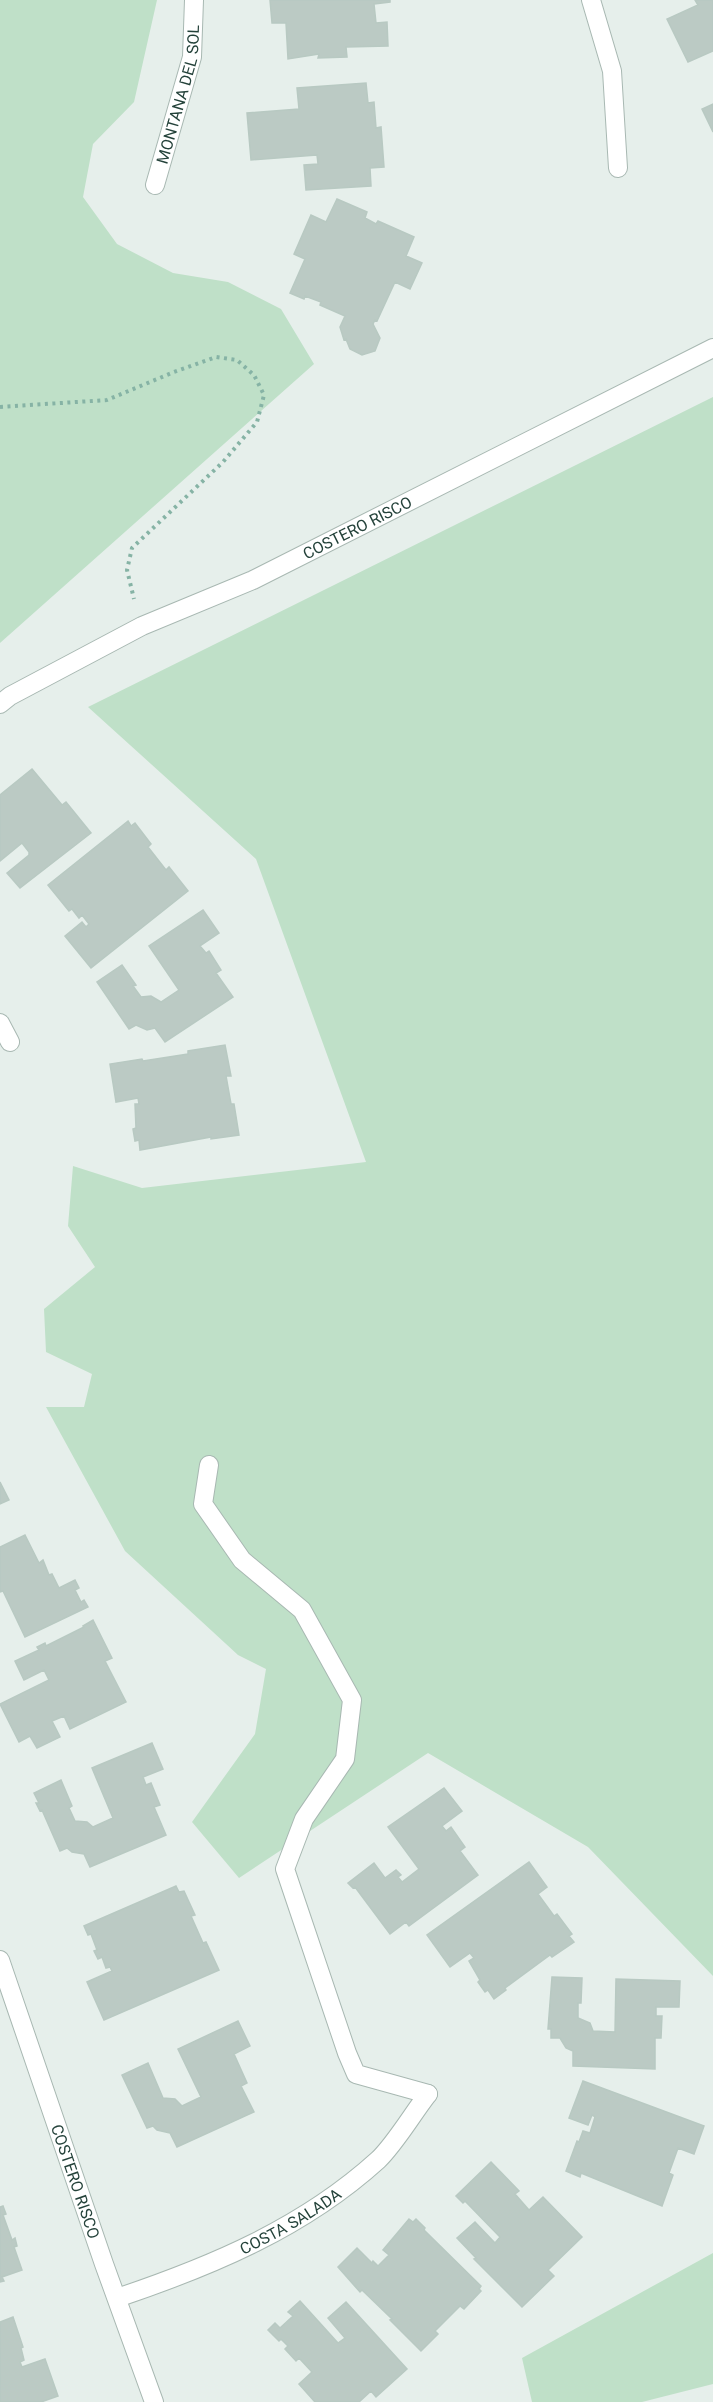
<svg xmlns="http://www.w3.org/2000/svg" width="713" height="2402" font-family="Roboto,sans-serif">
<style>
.green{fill:#bfe0c8}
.building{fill:#bbcac4;stroke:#b8c9c2;stroke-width:1.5}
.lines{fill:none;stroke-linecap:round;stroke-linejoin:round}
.lane-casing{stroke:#a8b8b2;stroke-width:20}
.street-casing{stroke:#a8b8b2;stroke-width:20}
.path{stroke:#86b3a5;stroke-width:4;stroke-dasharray:3 4.5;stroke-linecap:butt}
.lane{stroke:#fff;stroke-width:18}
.street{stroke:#fff;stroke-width:18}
.labels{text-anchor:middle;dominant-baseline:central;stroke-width:4.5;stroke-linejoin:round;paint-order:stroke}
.street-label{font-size:16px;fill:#24423a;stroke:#f7fbf9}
</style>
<rect width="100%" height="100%" fill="#e6efeb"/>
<path class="green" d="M0 0H157L134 102 93 144 83 197 117 244 173 273 228 282 281 309 314 364 0 643Z
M713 397V1976L588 1847 428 1753 239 1878 192 1822 255 1734 266 1669 238 1655 125 1551 46 1407H84L92 1374 46 1352 44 1309 95 1267 68 1226 73 1166 142 1188 366 1162 256 859 88 707Z
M713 2253V2384L642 2402H532L522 2358Z"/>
<path class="building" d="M270 0H390V2L374 4 376 23 387 22 388 46 346 47 347 57 318 58 319 54 288 59 286 23H272Z
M695 0H713V51L688 62 667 19 698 5Z
M366 83 368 103 374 102 376 128 381 127 384 167 370 168 371 186 306 190 304 165 318 164 317 155 251 160 247 113 299 109 297 88Z
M713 104V132L702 109Z
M337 199 367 212 365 218 376 224 378 221 414 237 406 256 422 263 410 289 395 282 377 321 375 320 373 324 380 338 375 351 362 355 350 349 346 339 344 340 340 327 345 316 320 305 321 302 305 296 304 299 290 293 305 259 294 254 311 215 326 222Z
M32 769 62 805 66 802 91 833 20 888 7 873 29 855V852L22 843 0 861V795Z
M128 821 131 826 135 823 151 844 148 847 166 870 169 867 188 891 91 968 65 936 82 922 86 927 89 924 82 915 79 918 72 909 69 911 48 885Z
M203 910 219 933 200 946 206 953 209 951 221 970 216 973 233 997 165 1042 155 1028 147 1030 136 1025 129 1029 97 982 122 965 136 985 133 986 141 997 151 996 161 1002 179 990 149 946Z
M225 1045 231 1076H226L231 1104H234L239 1135 211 1139V1137L140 1150 139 1140 135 1141 133 1129 136 1128 135 1104H139L138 1098 116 1102 110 1064 142 1059 143 1061 188 1054V1051Z
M0 1482 9 1500 0 1504Z
M25 1535 39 1563 43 1560 49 1575 52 1574 59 1588 75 1580 79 1588 75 1590 81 1602 84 1600 88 1607 25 1637 3 1591 0 1592V1547Z
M93 1620 112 1658 105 1661 126 1702 70 1729 64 1716 52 1721 60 1737 37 1748 30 1736 19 1742 0 1704 49 1680 44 1670 24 1680 15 1661 39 1650 37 1647 45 1643 46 1646 84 1627 83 1626Z
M152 1743 163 1769 143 1777 146 1785 151 1783 160 1805 154 1807 166 1835 90 1867 84 1854 72 1852 67 1848 60 1851 42 1810 40 1811 36 1803H39L34 1793 61 1780 72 1806 69 1808 75 1821 87 1822 93 1827 113 1818 92 1768Z
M444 1788 462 1811 442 1826 446 1831 451 1827 465 1847 460 1851 478 1875 409 1926 406 1922 390 1934 355 1887 353 1888 348 1883 374 1863 385 1878 396 1870 401 1875 398 1877 402 1882 419 1869 388 1827Z
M529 1862 547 1887 538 1894 554 1916 557 1914 572 1934 569 1936 574 1942 552 1957 550 1955 505 1988 506 1990 494 1999 488 1990 485 1992 478 1982 480 1980 469 1961 474 1958 470 1953 450 1967 427 1935Z
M176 1886 179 1892 184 1891 195 1915 191 1916 203 1943 206 1942 219 1970 104 2020 87 1982 112 1971 110 1967 106 1968 102 1957 98 1959 94 1951 97 1950 91 1934 88 1935 84 1926Z
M552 1977 582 1978 581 2003H578V2018L590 2023 593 2031 615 2032 616 1979 680 1981 679 2007H656V2016H662L661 2038H655V2069L573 2066V2051L566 2048 560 2038H551V2029H548Z
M238 2021 250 2046 234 2054 247 2083 241 2086 254 2112 177 2147 170 2133 157 2130 153 2126 147 2128 122 2075 148 2063 163 2098 175 2099 182 2106 201 2097 178 2049Z
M583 2081 704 2126 694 2154 678 2148 669 2173 673 2175 662 2206 581 2173 580 2177 566 2171 577 2141 579 2142 583 2131 590 2133 595 2117 592 2115 588 2125 569 2118Z
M491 2162 519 2191 515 2194 529 2210 543 2197 582 2237 548 2270 554 2276 522 2307 474 2259 476 2258 457 2238 475 2222 495 2243 500 2237 465 2201 463 2203 456 2196Z
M3 2206 6 2214 3 2215 12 2240 15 2238 17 2246 14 2247 22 2270 2 2277 4 2281 0 2282V2207Z
M409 2219 413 2222 416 2219 425 2228 424 2230 481 2286 479 2289 481 2291 464 2309 460 2306 435 2331 438 2334 421 2351 390 2320 392 2319 362 2290 360 2292 338 2267 357 2248 372 2263 373 2261 378 2266 389 2255 383 2250Z
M300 2301 338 2343 345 2338 328 2318 346 2302 407 2369 376 2397 371 2391 359 2402H315L299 2384 312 2372 299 2358 296 2361 285 2349 288 2346 281 2339 279 2341 268 2330 275 2323 280 2328 293 2316 288 2312Z
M13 2317 23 2347 21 2348 24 2360 20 2362 22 2367 45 2359 58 2396 41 2402H0V2322Z"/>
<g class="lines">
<g class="lane-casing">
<path id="lane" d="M209 1465 203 1504 242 1560 302 1610 352 1700 345 1759 304 1819 285 1869 347 2053 356 2074 428 2094"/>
</g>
<g class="street-casing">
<g id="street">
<path d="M591 0 612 71 618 168"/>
<path id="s1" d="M155 185 192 57 194 0"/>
<path id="s2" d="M0 704 10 696 142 626 253 580 713 348"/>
<path d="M0 1023 10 1042"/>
<path id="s3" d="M0 1960 104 2264 154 2402"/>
<path id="s4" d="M117 2298C212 2266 303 2228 378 2160 395 2144 413 2113 428 2094"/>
</g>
</g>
<path class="path" d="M0 407 107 400 174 372 216 357 237 360 254 375 264 395 257 422 223 462 132 548 127 570 134 599"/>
<use href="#lane" class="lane"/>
<use href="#street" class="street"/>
</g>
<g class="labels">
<g class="street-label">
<text stroke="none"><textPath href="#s1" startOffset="94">MONTANA DEL SOL</textPath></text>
<text stroke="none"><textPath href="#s2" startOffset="399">COSTERO RISCO</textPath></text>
<text stroke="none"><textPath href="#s3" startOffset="234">COSTERO RISCO</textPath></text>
<text stroke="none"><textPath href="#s4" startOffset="190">COSTA SALADA</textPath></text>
</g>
</g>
</svg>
